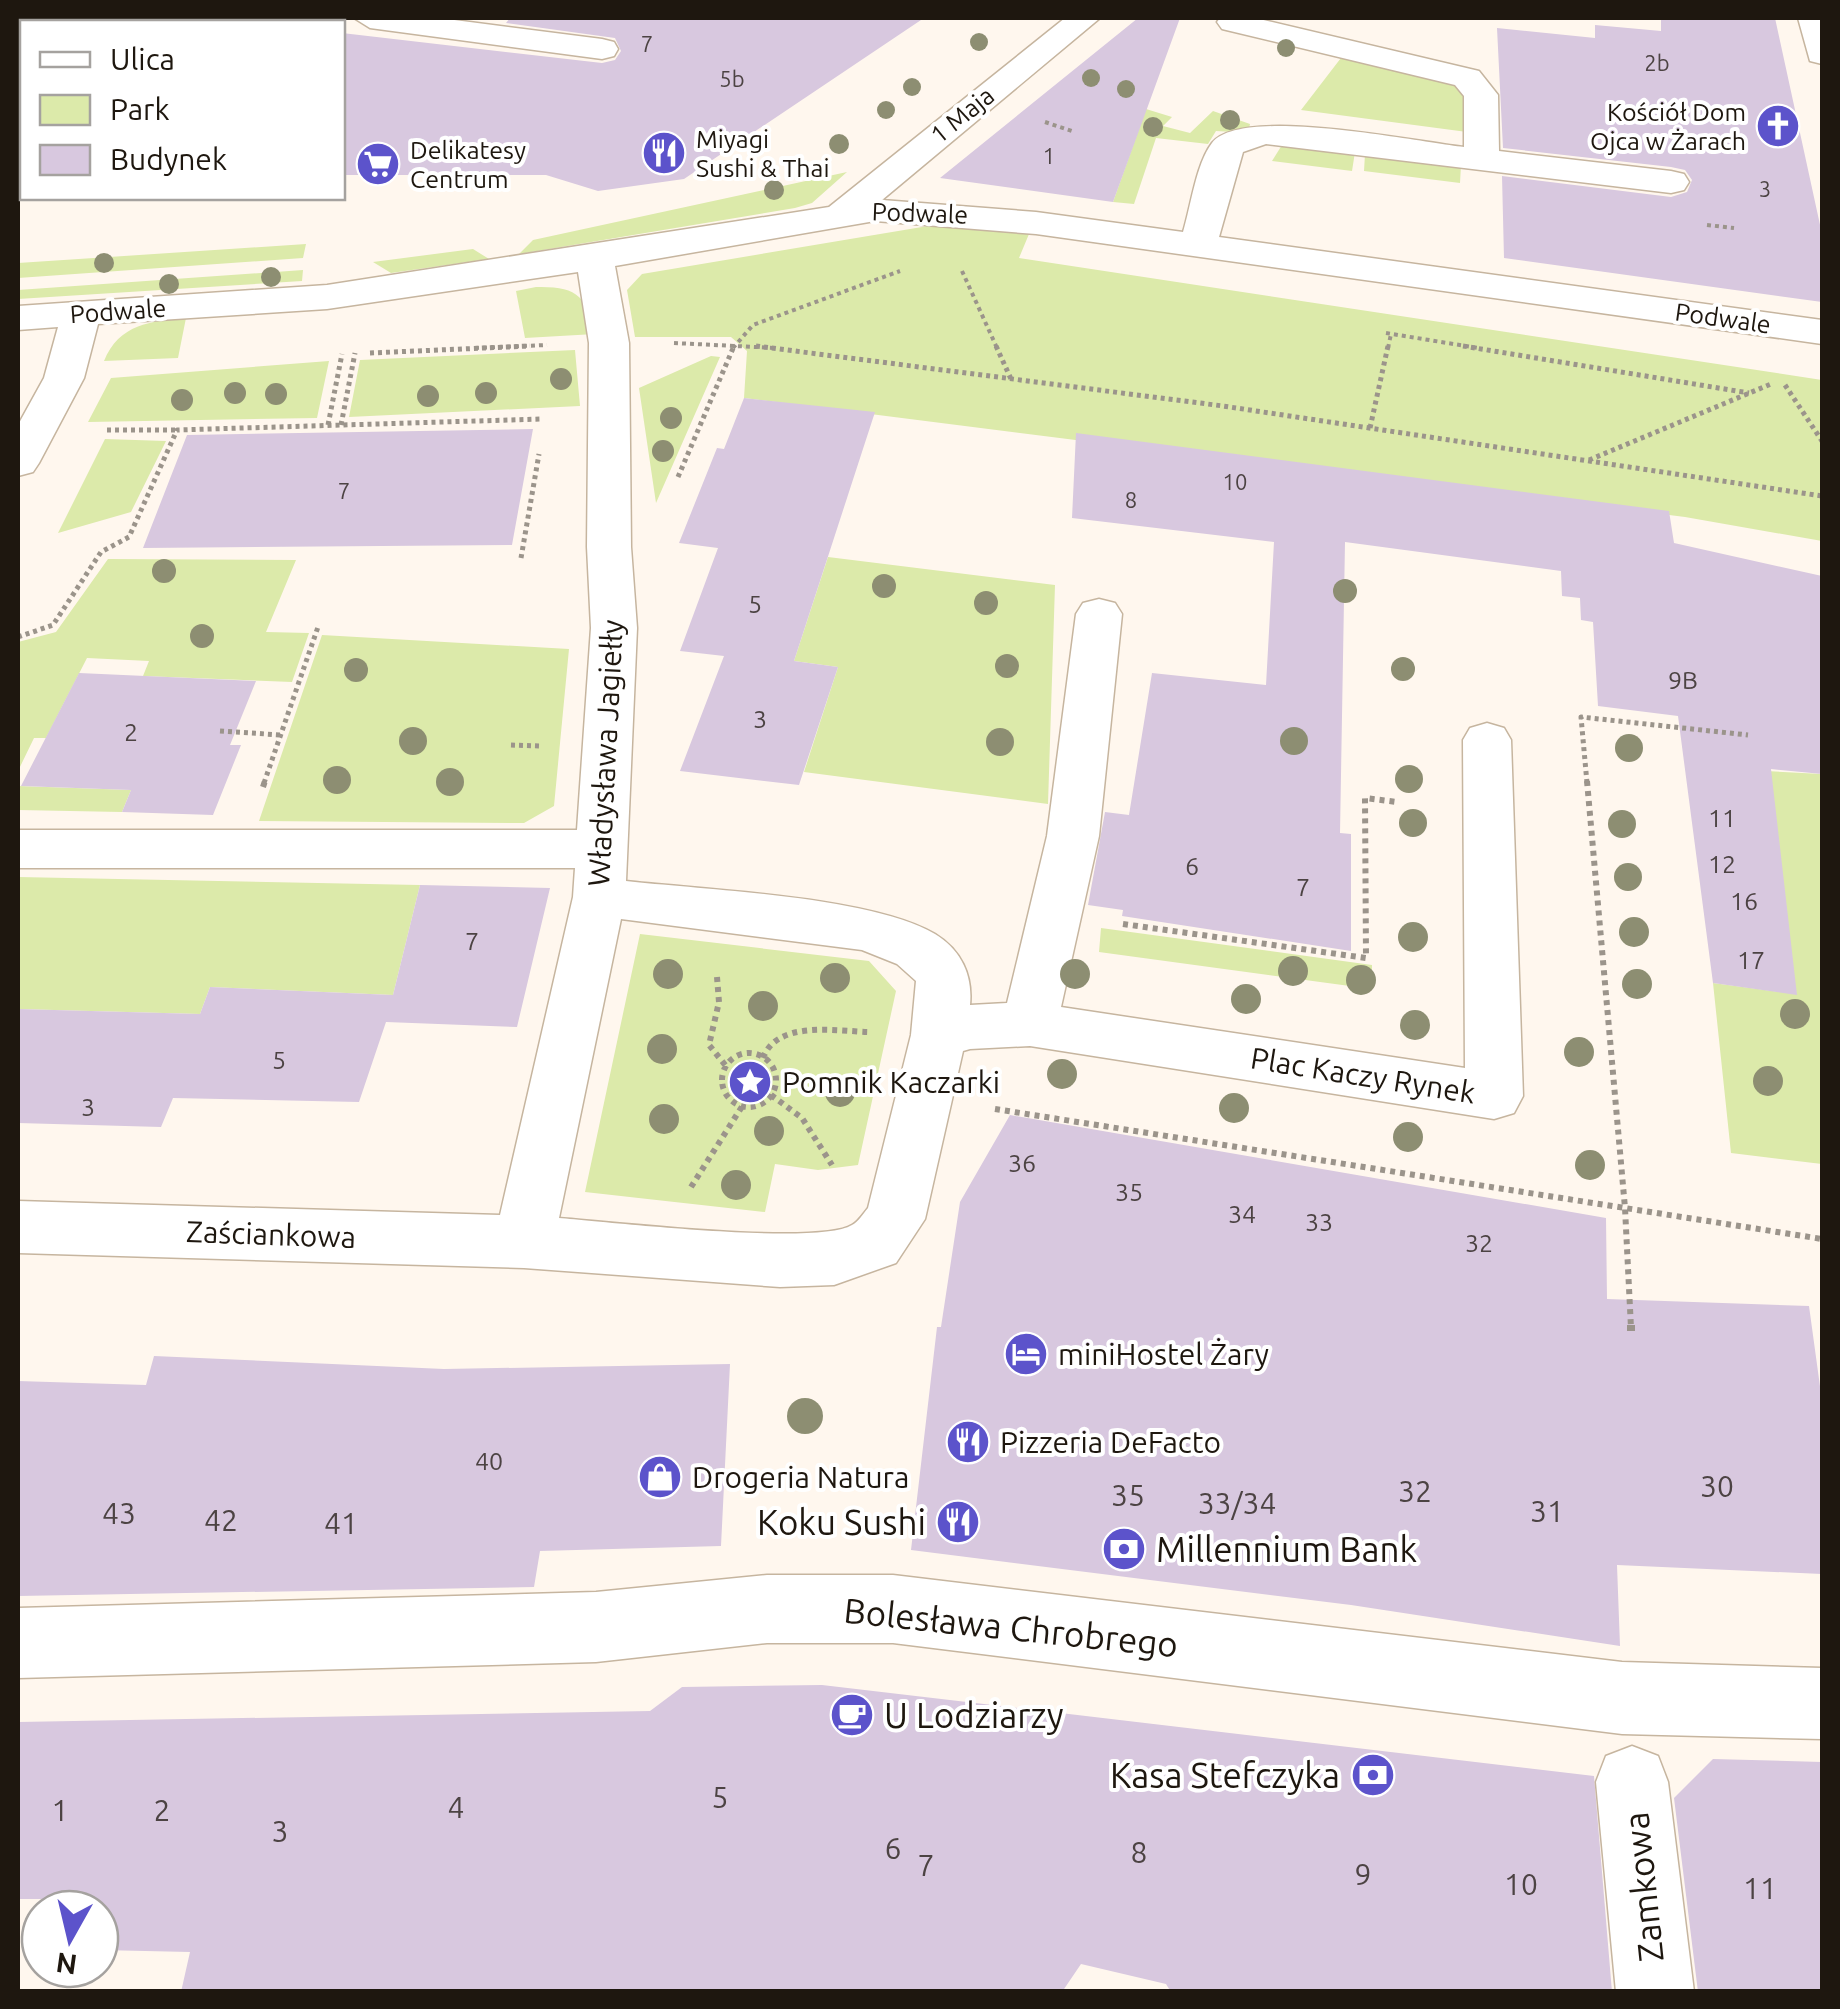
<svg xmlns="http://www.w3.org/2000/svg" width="1840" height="2009" font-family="Ubuntu,sans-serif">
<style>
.green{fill:#dceaaa}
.building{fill:#d8c8df}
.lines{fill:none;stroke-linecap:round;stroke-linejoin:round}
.minor-casing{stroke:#c6b59f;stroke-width:3}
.path-far3{stroke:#9b948b;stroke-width:4;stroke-dasharray:4 4;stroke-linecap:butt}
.path-far2{stroke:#9b948b;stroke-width:5;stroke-dasharray:4 4;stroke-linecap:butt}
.path-far1{stroke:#9b948b;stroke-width:6;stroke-dasharray:5 5;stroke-linecap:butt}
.path{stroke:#9b948b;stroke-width:8;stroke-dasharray:6 6;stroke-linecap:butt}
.minor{fill:#fff;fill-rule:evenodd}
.tree{fill:#8d8e72}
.labels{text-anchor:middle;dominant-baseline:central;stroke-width:8;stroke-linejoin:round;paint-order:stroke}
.far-number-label{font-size:22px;fill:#4c4343}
.far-poi-label{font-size:25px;fill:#1e170f;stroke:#fff;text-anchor:start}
.far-street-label{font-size:25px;fill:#1e170f;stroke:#fff}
.number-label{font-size:25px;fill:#4c4343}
.street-label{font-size:30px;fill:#1e170f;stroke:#fff}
.poi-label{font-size:30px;fill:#1e170f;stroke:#fff;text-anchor:start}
.near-number-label{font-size:30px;fill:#4c4343}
.near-poi-label{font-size:35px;fill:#1e170f;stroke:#fff;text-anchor:end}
.near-street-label{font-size:35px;fill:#1e170f;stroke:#fff}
</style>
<rect width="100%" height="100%" fill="#fff7ee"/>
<path class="green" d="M1344 54 1449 79 1468 90 1467 132 1301 110Z
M1146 109 1172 117 1163 126 1190 133 1213 111 1250 124 1248 133 1216 131 1208 144 1156 138 1134 204 1113 202Z
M1282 145 1355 152 1352 171 1272 161Z
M1365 154 1461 165 1460 183 1364 171Z
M847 172 812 203 795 208 519 254 533 240Z
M928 226 1029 234 1019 258 1822 380V541L1685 517 744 398 747 351 731 337H635L627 290 642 274Z
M306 244 303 258 18 278V263Z
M473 249 489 259 391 273 373 262Z
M303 270 302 281 18 299V290Z
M536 287C577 286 587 296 595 334L525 338 516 291Z
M186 318 178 358 104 361C119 324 151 321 186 318Z
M575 350 580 406 349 417 360 360Z
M711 356 720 357 656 503 639 388Z
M329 361 317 418 88 422 111 378Z
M105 439 166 441 131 512 58 533Z
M828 557 1055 585 1048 804 804 772 838 667 794 661Z
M108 559 296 560 266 632 309 633 292 682 143 676 149 661 87 658 46 738H34L18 771V642L56 632Z
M322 635 569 649 554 806 524 823 259 821Z
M1766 771 1822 774V1164L1731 1153 1713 983 1796 994Z
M18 786 131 790 122 812 18 810Z
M18 877 420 885 393 995 210 987 200 1014 18 1009Z
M1101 928 1372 965V989L1099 952Z
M640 934 869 961 896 991 858 1165 818 1170 775 1164 765 1212 585 1192Z"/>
<path class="building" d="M510 18H924L684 179 598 191 546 175H342V33L602 63 615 60 621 51 615 38 506 23Z
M1138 18H1180L1113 202 940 178Z
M1661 18H1775L1822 234V302L1504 258 1502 176 1671 197 1687 192 1692 180 1685 170 1671 167 1503 148 1497 28 1595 38V25L1661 31Z
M744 398 875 412 794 661 838 667 799 785 680 771 724 656 680 651 718 548 679 543 717 448 724 449Z
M533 429 512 545 143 548 187 435Z
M1076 433 1669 511 1674 543 1822 576V774L1771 769 1797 995 1713 983 1678 716 1598 706 1593 622 1581 620 1580 598 1562 596 1561 571 1345 542 1340 833 1351 834V951L1122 916 1123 910 1088 905 1105 812 1129 815 1152 673 1266 685 1274 542 1072 518Z
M79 673 256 681 230 745H241L213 815 122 812 131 790 21 786Z
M420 885 550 888 517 1027 386 1022 359 1102 173 1098 161 1127 18 1123V1009L200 1014 210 987 393 995Z
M1010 1115 1606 1218 1607 1299 1809 1306 1822 1401V1574L1617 1565 1620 1646 1351 1605 911 1550 937 1327H941L960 1202Z
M154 1356 444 1369 730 1364 721 1546 540 1551 534 1587 18 1596V1381L146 1385Z
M822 1685 1594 1776 1612 1992H1171L1166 1984 1081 1964 1062 1992H181L190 1952 100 1950V1909H76L79 1899H18V1722L650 1711 682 1687Z
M1713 1759 1822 1762V1992H1698L1674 1798Z"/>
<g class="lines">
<g class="minor-casing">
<path id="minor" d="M139 18H174L171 22H136Z
M354 18H439L602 39 614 42 618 49 614 56 602 59 370 28Z
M1065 18H1100L882 200 1036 212 1183 232C1191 206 1196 164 1212 143 1241 105 1417 142 1464 147V96L1455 85 1222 29 1217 22 1220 18H1255L1479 71 1498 95 1499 151 1671 171 1684 174 1689 182 1684 190 1671 193 1266 144 1243 152 1219 237 1822 320V344L1036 234 875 221 615 266 629 343 631 547 637 628 626 881C705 890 870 896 935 934 961 950 973 975 970 1005L1007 1003 1047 836 1076 614 1083 603 1099 599 1115 603 1122 614 1099 836 1061 1007 1465 1068 1463 740 1470 728 1487 723 1504 728 1511 740 1523 1096 1514 1113 1494 1119 1030 1046 970 1049 963 1051 925 1219 896 1263 834 1285 780 1287 524 1268 18 1253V1201L500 1215 573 897 575 868H18V830H577L591 628 587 547 589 343 578 272 327 309 98 324 84 378 39 463 33 472 18 476V425L44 378 58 327 18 330V306L327 285 829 207ZM621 919 862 950 897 964 916 981 911 1035 868 1208C863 1214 858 1222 852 1225 818 1246 610 1222 559 1218Z
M1798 18H1822V64L1810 61Z
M22 86V108L18 109V87Z
M767 1575H893L1622 1662 1822 1668V1739L1622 1734 893 1643H767L596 1662 18 1678V1608L596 1592Z
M1632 1746 1658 1756 1668 1782 1694 1992H1616L1596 1782 1606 1756Z"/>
</g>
<path class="path-far3" d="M1045 122 1072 131
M1707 225 1734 228
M962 271 997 348
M1386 333 1478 348
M674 343 776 348
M475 348 547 345
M733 348 753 325 900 271
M1388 348 1391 334"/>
<path class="path-far2" d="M756 346 1223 406 1822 496
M996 346 1011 379
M1463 346 1749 393
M370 353 530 346
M1785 385 1822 441
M328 425 342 354
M341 425 355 353
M1370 428 1388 346
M107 430H177
M1589 460 1771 384
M678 477 734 346
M521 558 539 454
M18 637 53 625 101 552 129 537 177 430 542 419
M220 731 281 735
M511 745 539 746
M264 783 318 627
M1587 783 1581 717 1748 735"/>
<path class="path-far1" d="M1587 781 1625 1208 1631 1328
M263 787 265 781
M1123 924 1366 958 1365 798 1397 802
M717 977 719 1002 709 1045 726 1066
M722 1080a27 27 0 1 1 54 0a27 27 0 1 1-54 0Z
M763 1058C777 1020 836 1031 868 1032
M771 1095 802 1118 832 1165
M995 1109 1822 1239
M691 1187 743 1105"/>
<path class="path" d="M1631 1325V1334"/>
<use href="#minor" class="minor"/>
</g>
<g class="tree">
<circle cx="979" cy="42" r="9"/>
<circle cx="1286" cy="48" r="9"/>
<circle cx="1091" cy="78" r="9"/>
<circle cx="912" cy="87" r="9"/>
<circle cx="1126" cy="89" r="9"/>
<circle cx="886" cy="110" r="9"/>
<circle cx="1230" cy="120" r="10"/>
<circle cx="1153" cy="127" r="10"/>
<circle cx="839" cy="144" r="10"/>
<circle cx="774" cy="190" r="10"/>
<circle cx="104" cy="263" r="10"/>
<circle cx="271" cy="277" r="10"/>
<circle cx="169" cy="284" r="10"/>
<circle cx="561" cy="379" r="11"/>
<circle cx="235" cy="393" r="11"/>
<circle cx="486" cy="393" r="11"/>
<circle cx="276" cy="394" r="11"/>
<circle cx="428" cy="396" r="11"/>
<circle cx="182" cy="400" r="11"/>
<circle cx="671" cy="418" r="11"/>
<circle cx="663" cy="451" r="11"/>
<circle cx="164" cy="571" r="12"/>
<circle cx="884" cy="586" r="12"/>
<circle cx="1345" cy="591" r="12"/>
<circle cx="986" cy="603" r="12"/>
<circle cx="202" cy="636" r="12"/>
<circle cx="1007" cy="666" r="12"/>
<circle cx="1403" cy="669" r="12"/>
<circle cx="356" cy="670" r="12"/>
<circle cx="413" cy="741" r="14"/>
<circle cx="1294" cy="741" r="14"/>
<circle cx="1000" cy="742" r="14"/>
<circle cx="1629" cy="748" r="14"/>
<circle cx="1409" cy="779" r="14"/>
<circle cx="337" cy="780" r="14"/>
<circle cx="450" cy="782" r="14"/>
<circle cx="1413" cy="823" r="14"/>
<circle cx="1622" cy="824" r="14"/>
<circle cx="1628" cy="877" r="14"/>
<circle cx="1634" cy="932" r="15"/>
<circle cx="1413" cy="937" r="15"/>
<circle cx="1293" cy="971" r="15"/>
<circle cx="668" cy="974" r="15"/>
<circle cx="1075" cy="974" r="15"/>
<circle cx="835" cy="978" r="15"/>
<circle cx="1361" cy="980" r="15"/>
<circle cx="1637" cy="984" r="15"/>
<circle cx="1246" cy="999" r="15"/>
<circle cx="763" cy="1006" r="15"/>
<circle cx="1795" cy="1014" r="15"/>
<circle cx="1415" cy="1025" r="15"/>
<circle cx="662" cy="1049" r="15"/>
<circle cx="1579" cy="1052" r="15"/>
<circle cx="1062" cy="1074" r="15"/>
<circle cx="1768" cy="1081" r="15"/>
<circle cx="840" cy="1092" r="15"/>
<circle cx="1234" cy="1108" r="15"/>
<circle cx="664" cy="1119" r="15"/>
<circle cx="769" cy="1131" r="15"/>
<circle cx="1408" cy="1137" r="15"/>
<circle cx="1590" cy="1165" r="15"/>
<circle cx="736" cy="1185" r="15"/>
<circle cx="805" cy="1416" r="18"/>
</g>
<defs>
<g id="church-disc" transform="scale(2.25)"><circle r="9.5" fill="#5c53cb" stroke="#fff"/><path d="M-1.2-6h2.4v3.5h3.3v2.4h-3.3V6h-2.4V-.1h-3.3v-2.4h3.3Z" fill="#fff"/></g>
<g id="restaurant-disc" transform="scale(2.25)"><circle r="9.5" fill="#5c53cb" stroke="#fff"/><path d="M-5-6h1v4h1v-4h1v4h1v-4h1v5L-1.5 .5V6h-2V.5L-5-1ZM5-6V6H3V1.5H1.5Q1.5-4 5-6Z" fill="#fff"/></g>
<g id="supermarket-disc" transform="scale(2.25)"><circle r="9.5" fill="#5c53cb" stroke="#fff"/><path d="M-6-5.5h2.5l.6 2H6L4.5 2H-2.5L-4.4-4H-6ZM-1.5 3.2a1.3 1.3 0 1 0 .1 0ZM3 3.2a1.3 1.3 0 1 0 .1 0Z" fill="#fff"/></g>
<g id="sight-disc" transform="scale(2.25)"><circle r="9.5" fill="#5c53cb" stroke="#fff"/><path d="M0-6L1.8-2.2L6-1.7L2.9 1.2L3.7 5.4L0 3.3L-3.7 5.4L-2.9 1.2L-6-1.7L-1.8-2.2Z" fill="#fff"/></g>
<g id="hotel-disc" transform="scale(2.25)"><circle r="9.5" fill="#5c53cb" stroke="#fff"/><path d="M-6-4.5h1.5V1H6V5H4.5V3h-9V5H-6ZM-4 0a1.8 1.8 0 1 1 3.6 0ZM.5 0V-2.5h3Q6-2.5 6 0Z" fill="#fff"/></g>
<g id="shop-disc" transform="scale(2.25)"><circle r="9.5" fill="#5c53cb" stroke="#fff"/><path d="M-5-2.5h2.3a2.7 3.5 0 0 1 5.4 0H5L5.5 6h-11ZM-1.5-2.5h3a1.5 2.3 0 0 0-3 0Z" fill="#fff"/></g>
<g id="bank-disc" transform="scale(2.25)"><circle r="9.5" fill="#5c53cb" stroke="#fff"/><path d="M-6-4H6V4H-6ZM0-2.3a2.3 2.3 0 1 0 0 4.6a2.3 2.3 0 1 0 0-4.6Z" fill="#fff"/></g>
<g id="cafe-disc" transform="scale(2.25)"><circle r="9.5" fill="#5c53cb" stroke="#fff"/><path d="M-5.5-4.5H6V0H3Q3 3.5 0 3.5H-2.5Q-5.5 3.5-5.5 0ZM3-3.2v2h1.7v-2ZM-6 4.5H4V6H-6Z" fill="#fff"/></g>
</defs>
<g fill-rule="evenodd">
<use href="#church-disc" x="1778" y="126"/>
<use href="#restaurant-disc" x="664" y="153"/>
<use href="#supermarket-disc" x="378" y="164"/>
<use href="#sight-disc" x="750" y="1082"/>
<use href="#hotel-disc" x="1026" y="1354"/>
<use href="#restaurant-disc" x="968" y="1442"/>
<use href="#shop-disc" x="660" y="1477"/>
<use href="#restaurant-disc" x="958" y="1522"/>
<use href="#bank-disc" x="1124" y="1549"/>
<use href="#cafe-disc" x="852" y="1715"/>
<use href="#bank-disc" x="1373" y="1775"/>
</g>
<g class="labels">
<g class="far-number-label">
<text x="647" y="43">7</text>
<text x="1657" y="62">2b</text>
<text x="732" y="78">5b</text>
<text x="1049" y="155">1</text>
<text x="1765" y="188">3</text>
<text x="1235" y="481">10</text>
<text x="344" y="490">7</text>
<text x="1131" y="499">8</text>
</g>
<g class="far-poi-label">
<text x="1746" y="112" text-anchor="end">Kościół Dom<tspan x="1746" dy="29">Ojca w Żarach</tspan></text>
<text x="696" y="139">Miyagi<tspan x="696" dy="29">Sushi &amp; Thai</tspan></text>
<text x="410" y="150">Delikatesy<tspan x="410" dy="29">Centrum</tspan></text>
</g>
<g class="far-street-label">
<text transform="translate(962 115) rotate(-39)">1 Maja</text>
<text transform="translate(920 213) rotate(2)">Podwale</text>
<text transform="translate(118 311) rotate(-4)">Podwale</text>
<text transform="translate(1723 318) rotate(8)">Podwale</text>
</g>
<g class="number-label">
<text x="755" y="604">5</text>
<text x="1683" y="680">9B</text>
<text x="760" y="719">3</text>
<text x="131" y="732">2</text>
<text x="1722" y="818">11</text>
<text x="1722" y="864">12</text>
<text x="1192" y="866">6</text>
<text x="1303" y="887">7</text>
<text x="1744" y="901">16</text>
<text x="472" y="941">7</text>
<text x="1751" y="960">17</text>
<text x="279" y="1060">5</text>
<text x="88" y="1107">3</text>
<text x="1022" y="1163">36</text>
<text x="1129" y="1192">35</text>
<text x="1242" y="1214">34</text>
<text x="1319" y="1222">33</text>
<text x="1479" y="1243">32</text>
<text x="489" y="1461">40</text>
</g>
<g class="street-label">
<text transform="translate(605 753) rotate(-87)">Władysława Jagiełły</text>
<text transform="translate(1363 1075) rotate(9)">Plac Kaczy Rynek</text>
<text transform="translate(271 1234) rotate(2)">Zaściankowa</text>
</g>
<g class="poi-label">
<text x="782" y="1082">Pomnik Kaczarki</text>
<text x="1058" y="1354">miniHostel Żary</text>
<text x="1000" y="1442">Pizzeria DeFacto</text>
<text x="692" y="1477">Drogeria Natura</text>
</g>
<g class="near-number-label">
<text x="1717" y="1486">30</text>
<text x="1415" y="1491">32</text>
<text x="1128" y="1495">35</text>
<text x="1237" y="1503">33/34</text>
<text x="1547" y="1511">31</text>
<text x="119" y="1513">43</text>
<text x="221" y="1520">42</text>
<text x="341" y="1523">41</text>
<text x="720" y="1797">5</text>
<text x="456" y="1807">4</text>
<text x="60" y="1810">1</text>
<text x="162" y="1810">2</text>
<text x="280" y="1831">3</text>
<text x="893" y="1848">6</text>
<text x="1139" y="1852">8</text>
<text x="926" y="1865">7</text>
<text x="1363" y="1874">9</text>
<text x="1521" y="1884">10</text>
<text x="1760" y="1888">11</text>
</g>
<g class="near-poi-label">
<text x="926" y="1522">Koku Sushi</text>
<text x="1156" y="1549" text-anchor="start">Millennium Bank</text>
<text x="884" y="1715" text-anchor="start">U Lodziarzy</text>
<text x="1340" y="1775">Kasa Stefczyka</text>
</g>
<g class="near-street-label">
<text transform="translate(1011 1627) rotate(6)">Bolesława Chrobrego</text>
<text transform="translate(1643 1887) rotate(-96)">Zamkowa</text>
</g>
</g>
<rect width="1840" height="2009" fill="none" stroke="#1e170f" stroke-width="40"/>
<rect x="20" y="20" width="325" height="180" fill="#ffffff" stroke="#a5a29f" stroke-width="2.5"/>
<rect x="40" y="52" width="50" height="15" fill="#ffffff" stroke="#a5a29f" stroke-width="2.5"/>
<text x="110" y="70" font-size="30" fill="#1e170f">Ulica</text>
<rect x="40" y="95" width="50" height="30" fill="#dceaaa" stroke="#a5a29f" stroke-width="2.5"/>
<text x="110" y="120" font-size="30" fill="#1e170f">Park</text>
<rect x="40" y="145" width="50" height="30" fill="#d8c8df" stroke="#a5a29f" stroke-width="2.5"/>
<text x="110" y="170" font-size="30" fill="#1e170f">Budynek</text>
<g transform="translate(70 1939) rotate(188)"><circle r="48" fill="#ffffff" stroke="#a5a29f" stroke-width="2.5"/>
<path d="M0-8L18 38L0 25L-18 38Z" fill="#5c53cb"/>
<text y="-15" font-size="28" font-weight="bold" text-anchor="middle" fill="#1e170f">N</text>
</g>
</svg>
